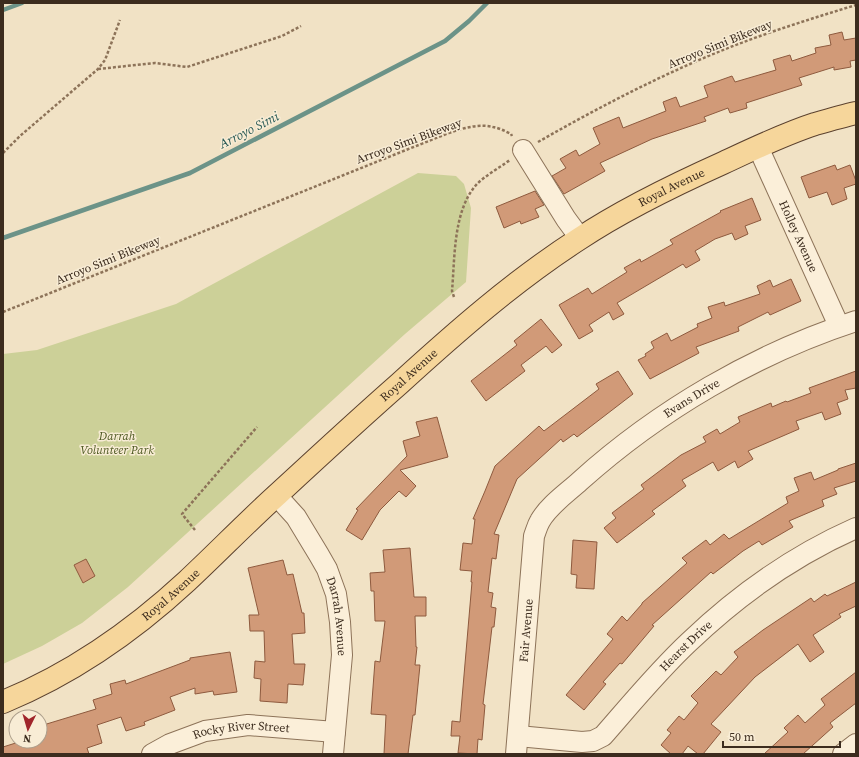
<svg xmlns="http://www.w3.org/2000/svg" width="859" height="757" font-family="'Source Serif 4',serif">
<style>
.green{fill:#ccd098}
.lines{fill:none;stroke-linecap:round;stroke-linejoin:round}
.stream{stroke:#6c9388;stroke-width:4.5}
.building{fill:#d19a78;stroke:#8e5a3e}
.minor-casing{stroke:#8d7359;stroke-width:22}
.major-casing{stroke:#5b412e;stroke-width:24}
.path{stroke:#8d7359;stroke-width:2.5;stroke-dasharray:3 2;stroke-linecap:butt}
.minor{stroke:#fbefd9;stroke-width:20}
.major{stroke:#f6d69b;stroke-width:22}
.labels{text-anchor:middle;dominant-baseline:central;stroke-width:3;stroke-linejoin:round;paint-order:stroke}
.street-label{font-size:12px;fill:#3c2c1e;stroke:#f8ecd5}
.park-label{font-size:12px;font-style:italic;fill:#4f5a23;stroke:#f8ecd5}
.water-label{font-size:13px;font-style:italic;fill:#2d5d58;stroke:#f8ecd5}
</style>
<rect width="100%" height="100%" fill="#f1e2c5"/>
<path class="green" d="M418 173 456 176 464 184 471 208 466 282 405 334 128 587 82 623 42 646 3 664V354L37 350 176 304Z"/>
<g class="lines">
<path class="stream" d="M3 10 22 3
M3 238 190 173 445 41 469 21 487 3"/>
</g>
<path class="building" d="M842 32 844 40 856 38V60L850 61 851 67 834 70V67L799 78 802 85 746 103 747 108 730 113 728 108 704 117 706 121 652 139 600 163 605 171 564 194 552 176 566 168 560 159 576 150 579 156 600 144 593 128 619 117 623 128 666 111 663 102 676 97 680 107 708 97 704 86 732 76 735 82 776 70 773 60 790 55 792 61 816 53 815 48 831 45 829 35Z
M835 165 837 170 850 165 856 181V184L844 188 847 199 832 205 827 192 809 198 801 177Z
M535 191 544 205 535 209 539 217 521 224 520 221 504 228 496 207Z
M752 198 761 220 745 226 748 234 735 240 732 233 715 239 695 251 700 260 686 268 683 264 617 303 624 314 613 320 609 312 589 325 593 331 579 339 559 305 588 288 592 294 627 272 624 268 640 259 641 262 673 244 670 240 721 212 720 211Z
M791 279 801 301 770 315 768 312 738 327 739 331 696 347 699 353 650 379 638 360 646 356 645 354 654 348 651 342 667 333 671 341 698 327 697 324 712 318 708 307 724 302 725 306 760 294 757 286 770 280 773 287Z
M541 319 562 345 552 353 546 346 521 365 525 371 486 401 471 381 517 345 514 341Z
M618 371 633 394 577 437 574 434 563 442 561 439 517 479 494 534 499 535 496 559 492 558 488 592 493 593 491 607 496 608 494 627H492L483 704 485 705 482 740 478 739 477 754 458 753 460 736H451L452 721 460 722 472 582H471L472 571 460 570 463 543 472 544 475 519H473L485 491 495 466 539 426 544 431 599 389 596 384Z
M856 371V388L845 390 848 399 837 403 841 414 825 420 822 412 796 421 799 429 748 451 753 459 738 468 735 461 718 471 713 462 682 480 686 486 652 511 655 514 617 543 604 528 616 518 612 513 644 489 641 485 681 455 706 442 703 437 717 429 720 434 740 422 738 417 771 403 772 407 786 401 787 402 811 393 809 388Z
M437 417 448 457 400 470 416 486 406 497 399 491 380 510 362 540 346 530 358 510 356 509 407 456 403 441 420 436 416 422Z
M856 463V481L834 488 837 494 822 500 824 506 789 521 793 527 762 545 759 541 743 551 713 574 711 572 652 625 654 626 622 664 620 663 603 682 606 684 584 710 566 695 613 639 607 634 622 616 627 621 642 604V603L687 563 682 558 706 540 710 545 724 534 729 539 788 503 786 497 799 491 794 478 811 472 814 480 838 470V469Z
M573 540 597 542 594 589 576 588 577 575 571 574Z
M410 548 414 597H426V616H415L416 647H417L415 665H420L415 715H413L408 754H384L386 715 371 714 375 661 380 662 385 621H375L374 591H371L370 573 385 572 383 550Z
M86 559 95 576 83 583 74 565Z
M283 560 287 575 293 574 302 613H304L305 633 292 634 294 664H305L303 685 288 684 287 703 260 701 261 679 254 678 255 661 265 662 264 631H250L249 615H259L248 568Z
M856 582V606L839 614 841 617 813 635 824 652 810 662 798 644 755 677 711 724 721 732 703 754H698L688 746 682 754H671L661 745 671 733 667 730 679 716 684 720 698 703 691 696 716 671 721 675 738 657 734 652 763 630 811 598 814 602 825 594 827 596Z
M230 652 237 692 214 695 213 691 195 694V688L170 697 175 710 144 722 145 725 126 731 121 717 97 725 102 743 87 748 89 754H3V747L22 741H40V726L96 709 93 700 112 694 110 684 125 680 126 684 190 660V658Z
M856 672V703L830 723 833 727 803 754H764L788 732 784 728 798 715 805 723 825 705 821 699Z"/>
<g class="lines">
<g class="minor-casing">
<g id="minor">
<path id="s1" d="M758 147 839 326"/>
<path d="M523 150 566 219 580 238"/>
<path id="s2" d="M276 495 296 517 319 555 327 569 336 594 340 622 342 655 333 754"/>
<path id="s3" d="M518 736 582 742 593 741 603 736C631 704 658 671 689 642 737 596 795 555 856 528"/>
<path id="s4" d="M152 754 170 744 205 731 248 725 335 732"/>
<path id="s5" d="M516 754 534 536C536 531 537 526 540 521 549 505 567 493 580 481 659 410 755 354 856 321"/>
<path d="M843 754 856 744"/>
</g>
</g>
<g class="major-casing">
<g id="major">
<path id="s6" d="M3 702C71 674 133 631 187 581 218 552 247 522 278 494 318 457 358 420 399 384 456 332 514 281 579 239 624 209 674 185 723 163 753 149 784 134 815 124 829 120 843 116 856 113"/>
</g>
</g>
<path class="path" d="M98 69 155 63 187 67 282 36 301 26
M538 142C587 114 638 87 690 64 743 40 800 22 856 5
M3 153 20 136 98 69 105 60 120 20
M454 297 452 291C455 257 453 210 477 184 486 175 499 168 510 160
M3 312 416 146C438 138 470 121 493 127 499 128 505 131 511 134L512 136
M195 530 182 514 257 427"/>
<use href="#minor" class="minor"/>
<use href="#major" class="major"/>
</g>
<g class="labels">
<g class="street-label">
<text transform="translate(720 44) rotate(-22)">Arroyo Simi Bikeway</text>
<text transform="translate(409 141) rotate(-20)">Arroyo Simi Bikeway</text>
<text stroke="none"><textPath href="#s6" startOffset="848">Royal Avenue</textPath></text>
<text stroke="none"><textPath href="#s1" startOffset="98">Holley Avenue</textPath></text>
<text transform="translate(108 260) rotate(-22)">Arroyo Simi Bikeway</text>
<text stroke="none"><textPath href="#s6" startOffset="524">Royal Avenue</textPath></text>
<text stroke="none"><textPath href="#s5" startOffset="431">Evans Drive</textPath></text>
<text stroke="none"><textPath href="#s6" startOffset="200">Royal Avenue</textPath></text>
<text stroke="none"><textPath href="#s2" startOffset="139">Darrah Avenue</textPath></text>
<text stroke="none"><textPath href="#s5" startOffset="124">Fair Avenue</textPath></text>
<text stroke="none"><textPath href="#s3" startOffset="209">Hearst Drive</textPath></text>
<text stroke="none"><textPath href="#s4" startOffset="94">Rocky River Street</textPath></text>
</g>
<g class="park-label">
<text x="117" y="436">Darrah<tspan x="117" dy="14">Volunteer Park</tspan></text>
</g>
<g class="water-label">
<text transform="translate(249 130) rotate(-27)">Arroyo Simi</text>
</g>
</g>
<rect width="859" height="757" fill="none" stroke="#3c2c1e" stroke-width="8"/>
<g transform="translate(28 729) rotate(185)"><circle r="19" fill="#f8ecd5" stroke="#ad9f8c"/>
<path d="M0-3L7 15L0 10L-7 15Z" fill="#a0252b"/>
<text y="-6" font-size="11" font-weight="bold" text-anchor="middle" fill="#3c2c1e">N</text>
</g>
<path d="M723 741v6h117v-6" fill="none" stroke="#3c2c1e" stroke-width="2"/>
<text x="729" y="741" font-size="12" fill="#3c2c1e" stroke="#f8ecd5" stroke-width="3" paint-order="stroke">50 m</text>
</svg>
